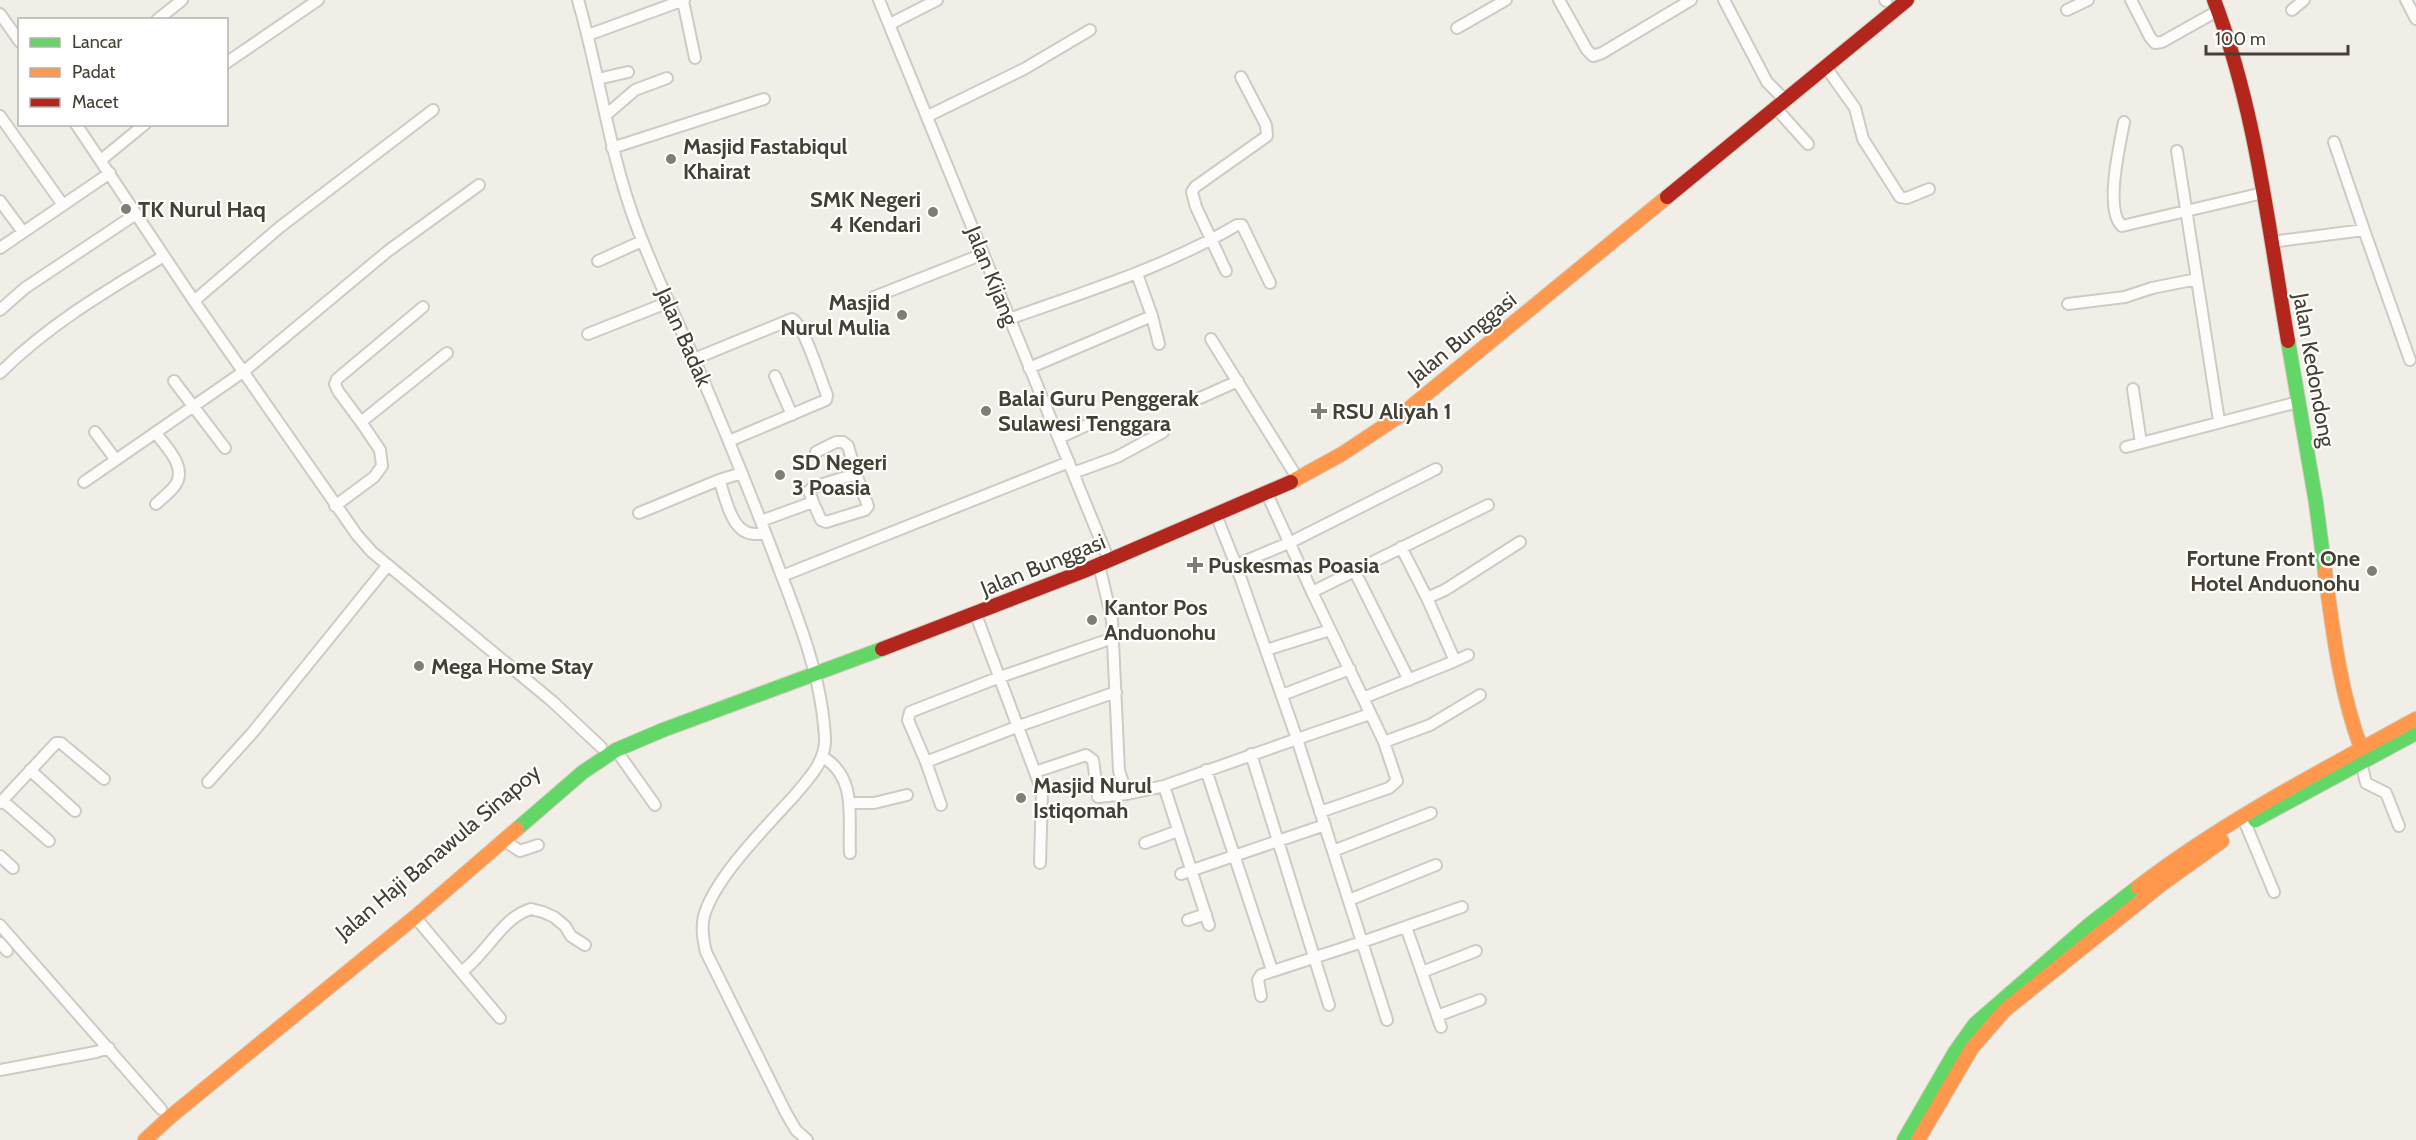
<svg xmlns="http://www.w3.org/2000/svg" width="2416" height="1140" font-family="Cabin,sans-serif">
<style>
.lines{fill:none;stroke-linecap:round;stroke-linejoin:round}
.street-casing{stroke:#cecbc4;stroke-width:14}
.fast-casing{stroke:#cfccbc;stroke-width:16}
.slow-casing{stroke:#cfccbc;stroke-width:16}
.jam-casing{stroke:#cfccbc;stroke-width:16}
.street{stroke:#fdfcfb;stroke-width:10}
.fast{stroke:#63d668;stroke-width:14}
.slow{stroke:#ff974d;stroke-width:14}
.jam{stroke:#b3261e;stroke-width:14}
.poi-dot{fill:#817d72;stroke:#fff;stroke-width:2}
.labels{text-anchor:middle;dominant-baseline:central;stroke-width:4.5;stroke-linejoin:round;paint-order:stroke}
.poi-label{font-size:22px;font-weight:bold;fill:#454033;stroke:#fff;text-anchor:start}
.street-label{font-size:22px;fill:#454033;stroke:#fff}
</style>
<rect width="100%" height="100%" fill="#f0eee6"/>
<g class="lines">
<g class="street-casing">
<path id="street" d="M578 0C600 75 609 154 637 227 654 272 675 316 695 361 723 426 750 492 775 558 797 616 822 676 825 738 826 762 808 779 794 796 767 826 715 877 704 916 701 928 703 940 706 952L786 1113 796 1130 807 1140
M879 0 1105 551
M1559 0 1587 50 1593 56 1602 53 1691 0
M1724 0 1767 82 1784 99
M1885 0 1886 1
M2131 0 2150 37 2155 43 2162 42 2219 10
M2406 0 2416 19
M683 1 695 58
M2067 10 2088 0
M2292 10 2304 0
M0 14 20 42
M157 20 182 0
M890 24 937 0
M1457 28 1506 0
M588 35 684 0
M226 63 318 0
M1825 66 1855 108 1863 139 1900 197 1907 198 1929 189
M598 79 628 72
M1775 107 1808 144
M606 115 635 90 667 78
M0 116 63 205
M928 116 1024 69 1090 30
M2124 122C2120 144 2104 210 2122 226L2263 193
M76 124 194 301 357 535 372 552 552 701 601 747
M612 148 764 99
M2177 151 2219 421
M101 160 145 124
M0 201 23 232
M2364 230 2410 360
M2271 242 2364 230 2334 142
M0 248 110 173
M598 261 642 241
M1226 271 1196 207 1192 192 1195 187 1267 136 1266 125 1241 77
M1137 274 1152 316
M874 297 983 254
M194 301 280 227 433 110
M2068 304 2125 297 2152 288 2197 279
M0 310 25 288 136 214
M1009 319C1087 291 1166 267 1237 225H1242L1270 283
M588 334 669 302
M1211 339 1293 471
M694 359 792 319C804 324 821 381 827 395L826 400 729 441
M1029 368 1152 316 1159 344
M0 373C48 325 106 291 164 256
M775 376 792 415
M174 381 225 448
M2133 389 2141 443
M1200 398 1238 381
M361 422 338 391 335 384 337 379 423 307
M95 432 116 460
M156 433C165 446 187 466 176 484 172 491 162 498 156 504
M1059 438 1094 422
M2126 447 2298 402
M1073 473 1117 457 1163 432
M719 480 742 473
M84 482 243 372 388 251 479 185
M1267 494 1312 592 1488 505
M813 502 821 520 826 522 865 510 868 506 856 474
M335 506 374 477 382 466 380 450 361 422 447 353
M639 513 719 480C725 495 730 525 746 532 752 535 759 534 766 534
M761 521 813 502 809 491 813 487 856 474 848 446 843 442H836L816 452
M1401 547 1427 598 1445 590 1520 542
M1099 565 1112 620 1119 771 1127 794 1164 786 1297 739 1236 565 1216 515
M1236 565 1291 542 1436 469
M1354 570 1409 680
M782 576 1069 462
M1312 592 1363 698 1455 661 1427 598
M976 615 1042 791 1040 863
M1113 638 1000 677 910 712 908 720 926 762 1019 726 1116 692
M1266 650 1330 630
M1455 661 1468 655
M1282 695 1350 669
M1370 714 1297 739 1387 1020
M1384 742 1430 725 1480 695
M616 750 655 805
M1251 754 1329 1005
M823 757C858 778 848 819 850 853
M926 762 941 805
M2361 762 2366 783 2386 793 2399 826
M30 770 75 811
M1206 770 1272 970
M1035 772 1086 755 1093 760 1098 797 1127 794
M208 782 253 732 388 565
M1164 786 1209 925
M2 800 49 841
M0 803 56 743H61L104 779
M852 803H874L907 795
M1320 812 1389 788 1397 781 1384 742 1363 698
M2246 825 2274 892
M503 840 520 851 538 845
M1145 843 1178 831
M1333 851 1431 813
M0 856 13 868
M1181 874 1325 825
M1349 900 1436 865
M415 917 500 1018
M1188 920 1206 914
M0 925 161 1109
M1406 927 1441 1027
M0 943 7 951
M461 972C486 955 502 917 531 909L543 912 554 917 565 926 571 936 585 945
M1422 972 1476 951
M1261 996 1258 980 1261 975 1362 942 1462 907
M1437 1016 1480 1000
M0 1070 96 1052 109 1048"/>
</g>
<g class="fast-casing">
<path id="fast" d="M2288 341 2316 503 2325 572
M2255 820 2416 733
M517 829 583 772 616 750 663 730 882 649
M1904 1140 1955 1052 1975 1024 2090 924 2138 887"/>
</g>
<g class="slow-casing">
<path id="slow" d="M1291 482 1342 454 1401 415 1667 197
M2325 572C2333 632 2340 691 2361 748
M2138 887C2224 821 2321 771 2416 719
M145 1140 170 1117 415 917 517 829
M1918 1140 1972 1048 2005 1010 2162 884 2222 841"/>
</g>
<g class="jam-casing">
<path id="jam" d="M2214 0C2256 110 2268 226 2288 341
M1667 197 1907 0
M882 649 1084 571 1291 482"/>
</g>
<use href="#street" class="street"/>
<use href="#fast" class="fast"/>
<use href="#slow" class="slow"/>
<use href="#jam" class="jam"/>
</g>
<g class="poi-dot">
<circle cx="671" cy="159" r="6"/>
<circle cx="126" cy="209" r="6"/>
<circle cx="933" cy="212" r="6"/>
<circle cx="902" cy="315" r="6"/>
<circle cx="986" cy="411" r="6"/>
<path d="M1316 402h6v6h6v6h-6v6h-6v-6h-6v-6h6z"/>
<circle cx="780" cy="475" r="6"/>
<path d="M1192 556h6v6h6v6h-6v6h-6v-6h-6v-6h6z"/>
<circle cx="2372" cy="571" r="6"/>
<circle cx="1092" cy="620" r="6"/>
<circle cx="419" cy="666" r="6"/>
<circle cx="1021" cy="798" r="6"/>
</g>
<g class="labels">
<g class="poi-label">
<text x="683" y="146">Masjid Fastabiqul<tspan x="683" dy="25">Khairat</tspan></text>
<text x="921" y="199" text-anchor="end">SMK Negeri<tspan x="921" dy="25">4 Kendari</tspan></text>
<text x="138" y="209">TK Nurul Haq</text>
<text x="890" y="302" text-anchor="end">Masjid<tspan x="890" dy="25">Nurul Mulia</tspan></text>
<text x="998" y="398">Balai Guru Penggerak<tspan x="998" dy="25">Sulawesi Tenggara</tspan></text>
<text x="1332" y="411">RSU Aliyah 1</text>
<text x="792" y="462">SD Negeri<tspan x="792" dy="25">3 Poasia</tspan></text>
<text x="2360" y="558" text-anchor="end">Fortune Front One<tspan x="2360" dy="25">Hotel Anduonohu</tspan></text>
<text x="1208" y="565">Puskesmas Poasia</text>
<text x="1104" y="607">Kantor Pos<tspan x="1104" dy="25">Anduonohu</tspan></text>
<text x="431" y="666">Mega Home Stay</text>
<text x="1033" y="785">Masjid Nurul<tspan x="1033" dy="25">Istiqomah</tspan></text>
</g>
<g class="street-label">
<text transform="translate(992 276) rotate(68)">Jalan Kijang</text>
<text transform="translate(684 337) rotate(66)">Jalan Badak</text>
<text transform="translate(1462 338) rotate(-39)">Jalan Bunggasi</text>
<text transform="translate(2314 370) rotate(80)">Jalan Kedondong</text>
<text transform="translate(1043 565) rotate(-22)">Jalan Bunggasi</text>
<text transform="translate(438 852) rotate(-40)">Jalan Haji Banawula Sinapoy</text>
</g>
</g>
<rect x="18" y="18" width="210" height="108" fill="#ffffff" stroke="#b5b3ad" stroke-width="1.5"/>
<rect x="30" y="38" width="30" height="9" fill="#63d668" stroke="#b5b3ad" stroke-width="1.5"/>
<text x="72" y="48" font-size="18" fill="#454033">Lancar</text>
<rect x="30" y="68" width="30" height="9" fill="#ff974d" stroke="#b5b3ad" stroke-width="1.5"/>
<text x="72" y="78" font-size="18" fill="#454033">Padat</text>
<rect x="30" y="98" width="30" height="9" fill="#b3261e" stroke="#b5b3ad" stroke-width="1.5"/>
<text x="72" y="108" font-size="18" fill="#454033">Macet</text>
<path d="M2206 45v9h142v-9" fill="none" stroke="#454033" stroke-width="3"/>
<text x="2215" y="45" font-size="18" fill="#454033" stroke="#ffffff" stroke-width="4.5" paint-order="stroke">100 m</text>
</svg>
